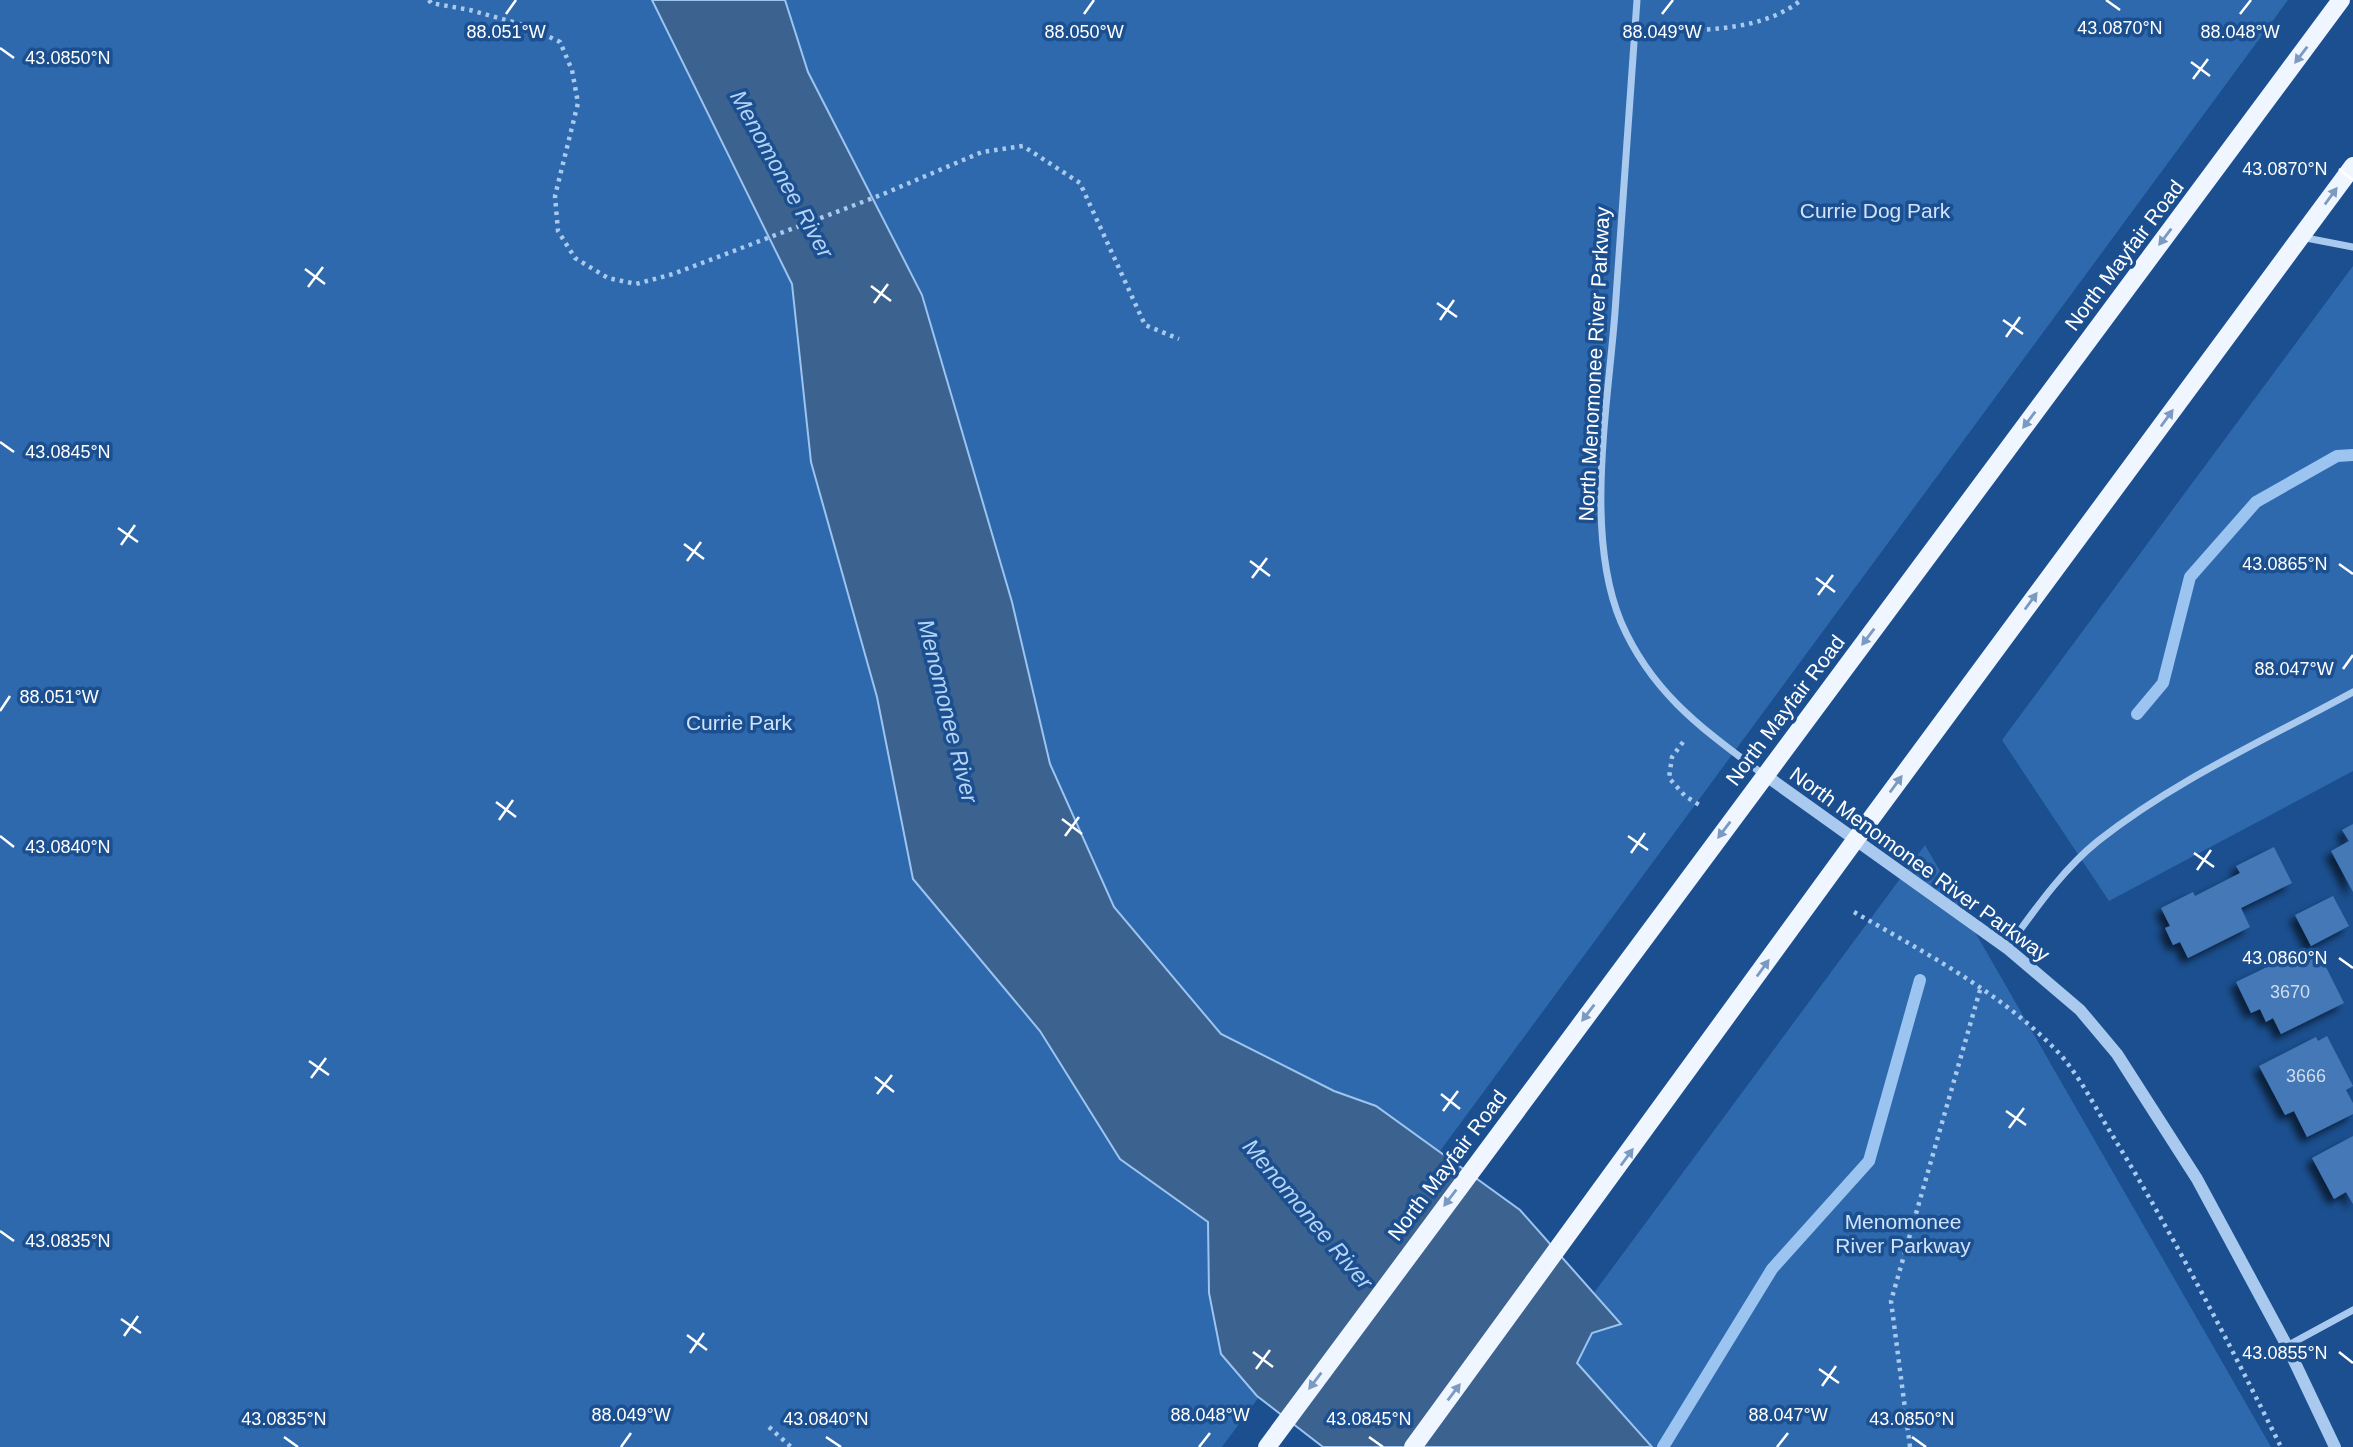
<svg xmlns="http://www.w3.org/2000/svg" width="2353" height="1447" font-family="Helvetica,sans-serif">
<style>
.green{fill:#2e69ad}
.water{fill:#3c6290;stroke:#9cc4f0;stroke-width:2}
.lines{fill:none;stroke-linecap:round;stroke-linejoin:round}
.stream{stroke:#9cc4f0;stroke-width:12}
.building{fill:#4478b7;filter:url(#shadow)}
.path{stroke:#a9c9ee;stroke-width:4.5;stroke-dasharray:3.5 5;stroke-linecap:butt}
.minor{stroke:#a9c9ee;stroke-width:7}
.tertiary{stroke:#a9c9ee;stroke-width:12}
.primary{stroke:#f0f6ff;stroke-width:18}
.oneway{fill:#7b9ac1}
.ticks{fill:none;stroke:#fff;stroke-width:2.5}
.labels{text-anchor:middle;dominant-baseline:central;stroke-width:7;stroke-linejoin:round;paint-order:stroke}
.number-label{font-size:18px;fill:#d0dded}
.park-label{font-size:21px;fill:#cfe3fa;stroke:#1b4f8f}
.street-label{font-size:21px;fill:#fff;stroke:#1b4f8f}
.water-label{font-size:23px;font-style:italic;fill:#b5d3f5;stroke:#1b4f8f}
.ticks-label{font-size:18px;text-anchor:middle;fill:#fff;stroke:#1b4f8f;stroke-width:7;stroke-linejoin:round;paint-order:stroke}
</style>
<defs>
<filter id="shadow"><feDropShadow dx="-6" dy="6" stdDeviation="3.5" flood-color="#0009"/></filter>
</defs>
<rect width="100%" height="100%" fill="#1b4f8f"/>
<path class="green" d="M0 0H2288L1222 1447H0Z
M2353 266V771L2109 901 2002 740Z
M1925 845 2271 1447H1480Z"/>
<path class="water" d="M652 0H785L808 72 922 295 1012 602 1050 764 1114 907 1221 1034 1334 1091 1376 1106 1520 1210 1621 1324 1592 1333 1577 1363 1652 1447H1323L1257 1396 1221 1354 1209 1293 1208 1222 1120 1159 1040 1031 913 879 877 697 811 462 792 284Z"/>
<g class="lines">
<path class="stream" d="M2137 714 2163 683 2190 577 2256 502 2337 456 2353 455
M1663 1447 1772 1269 1869 1161 1920 980"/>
</g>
<path class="building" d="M2353 824V892L2331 851 2349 841 2342 830Z
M2274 847 2292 883 2241 908 2250 927 2188 958 2180 942 2173 945 2165 928 2170 926 2161 908 2193 892 2195 896 2240 873 2236 866Z
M2333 896 2349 926 2311 946 2295 915Z
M2296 953 2301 964 2320 955 2344 1003 2281 1034 2273 1018 2266 1022 2260 1009 2251 1013 2236 982Z
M2327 1036 2353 1086 2346 1090 2353 1103V1114L2307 1137 2294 1111 2285 1115 2259 1066 2316 1037 2318 1041Z
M2353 1136V1204L2346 1192 2334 1199 2312 1158Z"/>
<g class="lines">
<path class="path" d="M429 0 431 3 470 10 527 26 560 42 572 70 578 103 555 196 558 231 575 258 608 278 636 284 673 274 881 195 982 152 1023 146 1080 183 1145 325 1179 339
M1656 29C1701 32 1765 30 1801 0
M1683 742 1672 757 1669 778 1685 796 1701 806
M1854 912C1922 951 1996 990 2052 1046 2078 1071 2095 1108 2114 1138 2175 1238 2229 1343 2281 1447
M769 1427 791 1447
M1910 1447 1891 1301 1980 990"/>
<path class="minor" d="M1637 0C1629 104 1623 208 1615 312 1608 406 1584 534 1621 622 1652 694 1704 730 1764 775
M2301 237 2353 247
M2007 948C2034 911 2062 870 2098 841 2175 780 2267 739 2353 692
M2287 1346 2353 1310"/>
<path class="tertiary" d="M1765 775 2007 948 2080 1010 2117 1054 2197 1179 2287 1346 2335 1447"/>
<path class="primary" d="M1267 1447 2341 0
M1413 1447 1856 839 2353 166"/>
</g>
<defs><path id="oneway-solid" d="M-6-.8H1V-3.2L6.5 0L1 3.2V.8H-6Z" transform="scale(1.75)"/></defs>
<g class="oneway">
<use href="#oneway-solid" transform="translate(2301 55) rotate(127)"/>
<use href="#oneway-solid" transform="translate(2331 196) rotate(-54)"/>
<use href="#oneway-solid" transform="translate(2165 237) rotate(127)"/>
<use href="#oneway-solid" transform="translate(2167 418) rotate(-54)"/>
<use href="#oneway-solid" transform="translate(2029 420) rotate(127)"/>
<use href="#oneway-solid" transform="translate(2031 601) rotate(-54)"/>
<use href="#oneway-solid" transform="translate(1868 637) rotate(127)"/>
<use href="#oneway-solid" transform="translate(1896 784) rotate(-54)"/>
<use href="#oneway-solid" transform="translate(1724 830) rotate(127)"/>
<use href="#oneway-solid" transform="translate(1763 968) rotate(-54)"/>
<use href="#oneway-solid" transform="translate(1588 1013) rotate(127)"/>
<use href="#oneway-solid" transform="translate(1627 1157) rotate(-54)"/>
<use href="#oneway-solid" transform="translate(1450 1198) rotate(127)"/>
<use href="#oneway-solid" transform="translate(1315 1381) rotate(127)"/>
<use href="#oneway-solid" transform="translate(1454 1392) rotate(-53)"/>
</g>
<path class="ticks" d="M2106 0 2120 10M506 14 516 0M1084 14 1094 0M1662 14 1673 0M2240 14 2251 0M0 48 14 58M2191 62 2210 76M2193 79 2208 59M2339 169 2353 180M305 269 325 284M871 286 891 301M308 287 323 267M874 303 888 284M1437 303 1457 317M1440 320 1454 300M2003 320 2023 334M2006 337 2020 317M0 442 14 452M118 528 138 542M684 544 704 559M121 545 135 525M687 561 701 542M1250 561 1270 576M2339 564 2353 574M1252 578 1267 558M1816 578 1835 592M1818 595 1833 575M2343 669 2353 655M0 711 10 696M496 802 516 817M1062 819 1082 834M499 820 513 800M0 836 14 847M1065 836 1079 817M1628 836 1648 850M1631 853 1645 833M2194 853 2214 867M2197 870 2211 850M2339 958 2353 968M309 1061 329 1075M875 1077 894 1092M311 1078 326 1058M877 1094 892 1075M1441 1094 1460 1109M1443 1111 1458 1091M2006 1111 2026 1125M2009 1128 2024 1108M0 1231 14 1241M121 1319 141 1333M687 1335 707 1350M124 1336 138 1316M1253 1352 1273 1367M2339 1352 2353 1363M690 1353 704 1333M1256 1369 1270 1350M1819 1369 1839 1383M1822 1386 1836 1366M284 1437 298 1447M826 1437 841 1447M1369 1437 1383 1447M1912 1437 1926 1447M621 1447 631 1433M1199 1447 1210 1433M1777 1447 1788 1433"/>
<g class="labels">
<g class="number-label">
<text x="2290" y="992">3670</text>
<text x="2306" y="1076">3666</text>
</g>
<g class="park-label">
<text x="1875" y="210">Currie Dog Park</text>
<text x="739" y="722">Currie Park</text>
<text x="1903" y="1221">Menomonee<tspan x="1903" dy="24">River Parkway</tspan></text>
</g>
<g class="street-label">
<text transform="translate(2124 255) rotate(-53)">North Mayfair Road</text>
<text transform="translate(1594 364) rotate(-87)">North Menomonee River Parkway</text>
<text transform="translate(1785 710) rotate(-53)">North Mayfair Road</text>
<text transform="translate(1920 864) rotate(36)">North Menomonee River Parkway</text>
<text transform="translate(1447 1165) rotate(-53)">North Mayfair Road</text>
</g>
<g class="water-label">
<text transform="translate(782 174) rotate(61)">Menomonee River</text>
<text transform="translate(948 711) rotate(76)">Menomonee River</text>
<text transform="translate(1308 1214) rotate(50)">Menomonee River</text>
</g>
</g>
<g class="ticks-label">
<text x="2120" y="34">43.0870°N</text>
<text x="506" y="38">88.051°W</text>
<text x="1084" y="38">88.050°W</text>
<text x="1662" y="38">88.049°W</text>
<text x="2240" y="38">88.048°W</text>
<text x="68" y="64">43.0850°N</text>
<text x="2285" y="175">43.0870°N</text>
<text x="68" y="458">43.0845°N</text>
<text x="2285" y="570">43.0865°N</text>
<text x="2294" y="675">88.047°W</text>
<text x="59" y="703">88.051°W</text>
<text x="68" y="853">43.0840°N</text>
<text x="2285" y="964">43.0860°N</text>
<text x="68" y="1247">43.0835°N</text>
<text x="2285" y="1359">43.0855°N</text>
<text x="631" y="1421">88.049°W</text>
<text x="1210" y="1421">88.048°W</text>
<text x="1788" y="1421">88.047°W</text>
<text x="284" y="1425">43.0835°N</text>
<text x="826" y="1425">43.0840°N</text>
<text x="1369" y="1425">43.0845°N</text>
<text x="1912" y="1425">43.0850°N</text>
</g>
</svg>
